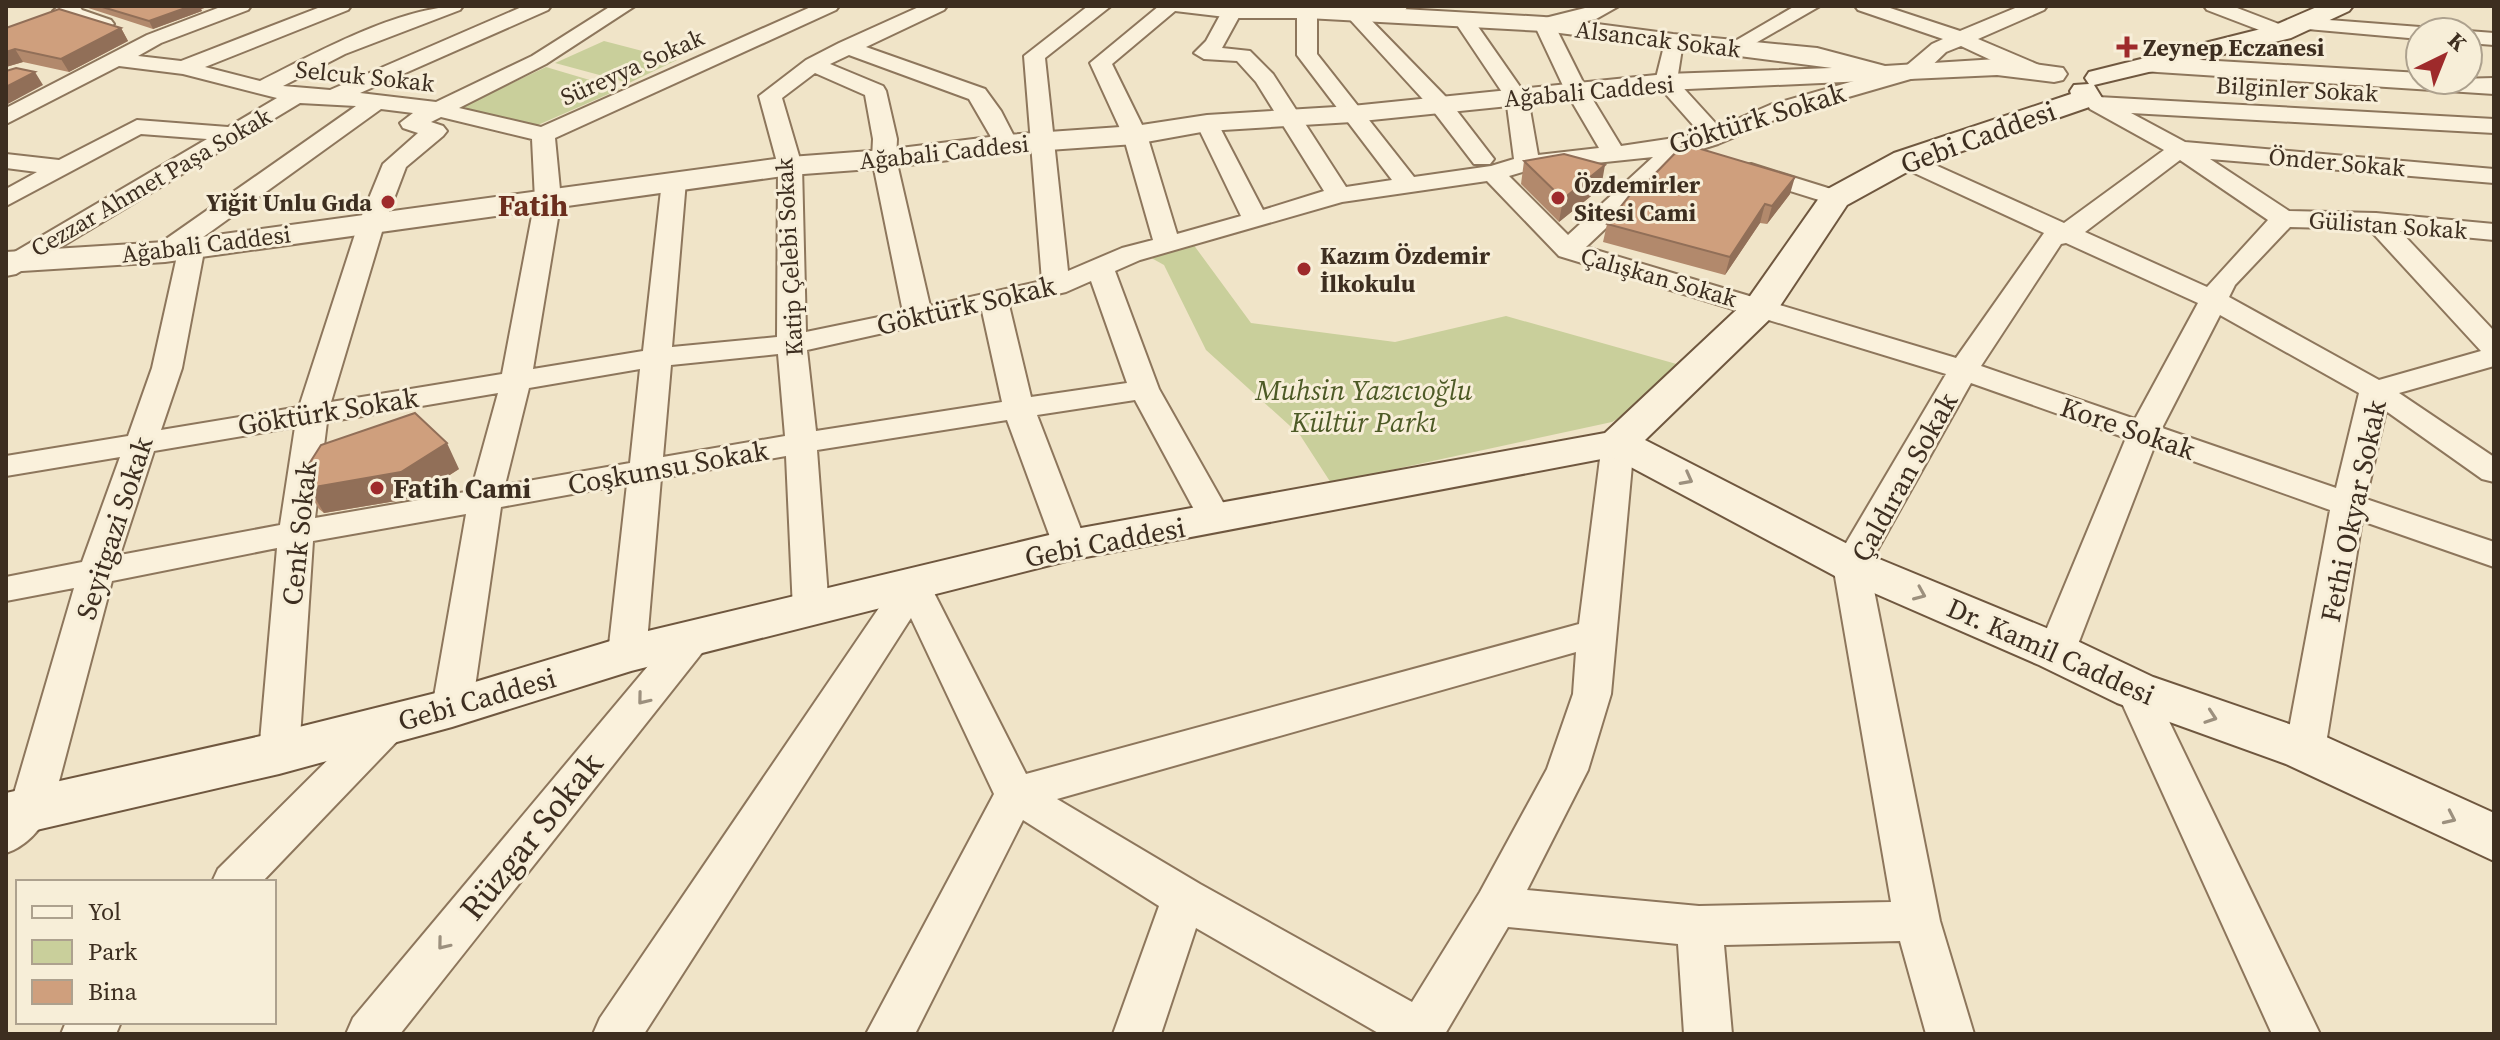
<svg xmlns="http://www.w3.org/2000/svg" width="2500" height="1040" font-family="'Source Serif 4',serif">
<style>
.green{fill:#c9cf9b}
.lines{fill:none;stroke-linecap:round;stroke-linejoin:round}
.minor-casing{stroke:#8d765c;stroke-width:4}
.tertiary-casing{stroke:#8d765c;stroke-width:4}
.secondary-casing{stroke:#6f573f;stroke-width:4}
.minor{fill:#faf1dc;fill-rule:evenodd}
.tertiary{fill:#faf1dc;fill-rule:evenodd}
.secondary{fill:#faf1dc;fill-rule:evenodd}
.wall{fill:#b2896c}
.shaded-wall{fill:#916f58}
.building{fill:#cf9f7d;stroke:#916f58;stroke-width:2}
.oneway{stroke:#9c907e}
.poi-dot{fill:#9e2a2b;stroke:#f7eed8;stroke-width:3}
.labels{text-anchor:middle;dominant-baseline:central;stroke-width:6;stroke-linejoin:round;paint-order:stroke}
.far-street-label{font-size:24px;fill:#3d2e20;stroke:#f7eed8}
.far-poi-label{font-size:24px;font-weight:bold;fill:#3d2e20;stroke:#f7eed8;text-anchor:start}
.street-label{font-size:28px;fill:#3d2e20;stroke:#f7eed8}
.park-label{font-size:28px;font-style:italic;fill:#4d5a26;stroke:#f7eed8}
.poi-label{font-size:28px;font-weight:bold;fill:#3d2e20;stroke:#f7eed8;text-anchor:start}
.far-district-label{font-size:30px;font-weight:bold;fill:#6b2e1e;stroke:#f7eed8}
.near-street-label{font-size:34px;fill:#3d2e20;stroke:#f7eed8}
</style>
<rect width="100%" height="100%" fill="#f0e4c8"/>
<path class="green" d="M604 41 677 60 629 83 555 63Z
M546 67 620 89 531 128 455 110Z
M1193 244 1251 323 1395 342 1506 316 1680 365 1653 398 1612 422 1331 483 1300 435 1206 350 1164 265 1146 255Z"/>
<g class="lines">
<g class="minor-casing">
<path id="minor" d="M59 6H79L82 10 111 20 114 24 104 30 56 15 53 11Z
M223 6H251L248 10 161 43 138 56 181 61 323 6H351L348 10 205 67 260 81C316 53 400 6 463 6L460 10 345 54 283 86 330 90 524 6H551L548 10 360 93 436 102 532 56 611 6H635L546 64 459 108 541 127 813 6H839L836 10 555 138 561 200 533 369 643 351 662 181 665 176H683L686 181 672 347 777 337 778 166 759 96 806 60 839 43 921 6H947L944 10 866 47 985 89 1001 111 1018 144 1014 149H998L969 99 849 55 830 64 883 86 886 91 897 139 896 159 930 306 1042 281 1024 56 1088 6H1111L1045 58 1068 271 1122 248 1153 240 1123 135 1090 63 1159 6H1181L1112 64 1147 135 1177 234 1241 216 1196 123 1199 118H1215L1263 210 1324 191 1256 82 1237 61 1204 59 1194 53 1206 41 1225 6H1245L1222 48 1250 51 1273 74 1346 187 1392 180 1297 55V11L1300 7H1314L1317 11V54L1414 177 1491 166 1514 159 1506 98 1455 22 1458 18H1472L1528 98 1538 155 1599 148 1565 90 1534 24 1537 20 1593 6H1619L1596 19 1556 28 1587 90 1621 146 1701 134 1655 82 1666 38H1680L1683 42 1677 81 1719 127 1770 105 1906 66 1932 44 1943 39 1858 10 1855 6H1884L1960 31 2020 6H2047L2044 10 1978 39 2039 65 2042 70 2039 75H2023L1961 46 1946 52 1921 76 1786 115 1718 144 1683 155 1586 247 1956 358 2044 233 1897 165 1893 160 1897 155H1913L2064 223 2164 150 2090 109 2087 104 2090 99 2098 97 2494 119V133L2131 113 2185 142 2494 169V183L2210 159 2289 211 2376 213 2494 224V240L2400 231 2494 331V366L2399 393 2494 457V482L2482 479 2386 411 2366 499 2494 542V567L2362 521 2325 750 2319 761 2305 766 2291 761 2285 750 2330 510 2154 447 2075 652 2069 662 2056 666 2043 662 2037 652 2126 438 1971 383 1869 565 1940 921 1974 1034H1926L1900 941 1724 945 1732 1034H1684L1678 944 1508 927 1445 1034H1380L1196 928 1161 1034H1113L1159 906 1023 820 915 1034H866L994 794 911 618 644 1034H593L600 1018 900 577 913 574 926 577 1026 774 1579 624 1602 443 1607 436 1618 433 1629 436 1634 443 1611 694 1588 770 1527 890 1699 906 1891 902 1833 565 1946 374 1559 256 1487 181 1342 202 1140 260 1115 271 1159 389 1233 520 1228 528 1216 531 1204 528 1135 400 1037 415 1087 545 1082 553 1070 557 1058 553 1053 545 1007 420 817 450 829 610 824 619 811 623 798 619 793 610 786 456 661 478 646 654 640 664 627 668 614 664 608 654 627 484 501 507 472 708 466 719 452 723 438 719 432 708 466 514 313 541 299 753 293 764 279 769 265 764 259 753 277 548 112 581 52 808C42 828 27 846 6 853V807L12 800 74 588 6 601V577L82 562 120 457 6 476V456L128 436 152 368 177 256 165 260 156 258 152 252 156 246 356 106 300 103 16 274 6 276V257L207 139 141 134 6 206V189L37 172 6 168V154L59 160 137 120 228 127 277 98 183 74 119 66 6 124V108L147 35ZM815 73 865 95 873 139 872 159 903 312 806 332 802 166 782 98ZM381 109 413 113 400 123 403 128 418 133 383 164 358 225 299 407 161 430 182 368 205 246 199 240ZM441 117 532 139 535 200 502 374 331 402 384 225 406 167 443 136 447 131 443 126 431 122ZM1653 157 1568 235 1509 176 1529 170ZM2180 160 2268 220 2207 287 2085 232ZM2290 227 2369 229 2481 351 2379 380 2229 297 2235 285ZM2066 243 2198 303 2135 419 1981 366 2061 244ZM1091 281 1127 383 1031 397 1009 305 1066 292ZM982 311 1002 402 816 431 807 350ZM2220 315 2359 393 2336 488 2162 428ZM778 354 785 436 663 457 671 365ZM640 369 630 463 505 485 529 388ZM498 393 471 491 315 518 327 422ZM295 427 280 525 120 555 154 451ZM1576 652 1573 694 1547 769 1480 892 1412 1002 1200 884 1057 799Z
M1361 6H1408L1405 10 1368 17 1447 98 1494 159 1490 164H1474L1431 108 1344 13 1347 9Z
M1795 6H1820L1740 52H1726L1723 48Z
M2204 6H2232L2289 28 2292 32 2282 38 2275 36 2207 10Z
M2303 18 2420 27 2429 32H2420V39L2296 28 2293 24Z
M2468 31 2494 33V45L2468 43V32H2463Z
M1751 164 1844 193 1847 198 1844 203 1835 205 1742 176 1739 171 1742 166Z
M692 626 705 629 711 639 705 649 400 1034H346L353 1018 679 629Z
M2135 675 2149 680 2154 690 2320 1034H2272L2116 690 2121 680Z
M388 710 402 714 408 725 402 736 262 882H212L218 869 374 714Z
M66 1022H121L116 1034H61Z"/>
</g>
<g class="tertiary-casing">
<path id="tertiary" d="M1172 6H1349L1544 17 1673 34 1817 48 1885 66 1997 59 2063 68 2067 74 2063 80 2054 82 1997 75 1666 90 1352 122 1207 131 1135 144 1006 153 884 168 790 175 165 262 6 272V252L165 242 790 157 884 150 1006 135 1135 126 1207 115 1352 106 1666 74 1832 68 1544 31 1307 18H1234L1175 11Z
M2151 57 2420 73V80L2494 78V94L2142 71 2138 65 2142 59Z"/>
</g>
<g class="secondary-casing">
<path id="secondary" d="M2319 6H2353L2349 11 2291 38 2094 85 2102 98 2098 104 1916 167 1847 205 1774 315 1645 440 1867 554 2073 639 2153 677 2324 736 2494 813V861L2286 764 2117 703 2039 665 1835 576 1612 457 1070 560 631 671 452 727 279 774 6 837V793L279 732 452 689 627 636 1070 530 1605 433 1748 299 1824 191 1894 153 2071 94 2070 91 2074 85 2089 84 2085 78 2089 72 2273 26Z"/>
</g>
<use href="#minor" class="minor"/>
<use href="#tertiary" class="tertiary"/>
<use href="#secondary" class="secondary"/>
</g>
<path class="wall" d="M82 6H211L201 9 202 11 153 29Z
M6 28H121L128 41 69 72 23 62 6 67Z
M1524 161 1601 188 1559 222 1521 184Z
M1790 194 1767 224 1760 223 1725 275 1603 242 1607 224Z
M459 469 414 498 324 513 319 509 304 484Z"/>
<path class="shaded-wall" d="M191 6H211L201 9 202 11 153 29 149 21Z
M121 28 128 41 69 72 61 59Z
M15 49 23 62 6 67V52Z
M35 72 43 85 6 105V87Z
M1605 165 1601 188 1559 222 1563 199Z
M1795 177 1790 194 1767 224 1772 206Z
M1765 204 1760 223 1725 275 1730 257Z
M447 443 459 469 414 498 324 513 309 488Z"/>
<path class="building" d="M99 6H191L149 21Z
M59 9 121 28 61 59 15 49 6 52V28Z
M16 68 35 72 6 87V71Z
M1684 144 1795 177 1772 206 1765 204 1730 257 1607 224 1634 190 1644 181 1647 182Z
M1564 154 1605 165 1563 199 1524 161Z
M415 413 447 443 401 472 309 488 304 484 307 467 321 445Z"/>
<defs><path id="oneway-chevron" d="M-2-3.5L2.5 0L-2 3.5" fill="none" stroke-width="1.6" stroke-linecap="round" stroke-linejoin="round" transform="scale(2)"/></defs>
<g class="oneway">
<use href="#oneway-chevron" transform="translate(1687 479) rotate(28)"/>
<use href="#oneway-chevron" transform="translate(1920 594) rotate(23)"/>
<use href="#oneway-chevron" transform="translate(643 699) rotate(129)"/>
<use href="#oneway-chevron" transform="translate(2211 717) rotate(19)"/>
<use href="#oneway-chevron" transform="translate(2450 818) rotate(25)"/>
<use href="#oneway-chevron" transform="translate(443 944) rotate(129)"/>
</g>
<g class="poi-dot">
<path d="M2123 35h8v8h8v8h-8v8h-8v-8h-8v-8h8z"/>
<circle cx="1558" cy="198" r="8"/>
<circle cx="388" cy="202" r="8"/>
<circle cx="1304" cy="269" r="8"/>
<circle cx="377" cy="488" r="8"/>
</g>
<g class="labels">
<g class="far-street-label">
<text transform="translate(1658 39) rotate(7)">Alsancak Sokak</text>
<text transform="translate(632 67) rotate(-24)">Süreyya Sokak</text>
<text transform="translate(365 76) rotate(6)">Selcuk Sokak</text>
<text transform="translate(2297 89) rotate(3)">Bilginler Sokak</text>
<text transform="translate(1589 91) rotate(-5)">Ağabali Caddesi</text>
<text transform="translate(944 152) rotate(-6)">Ağabali Caddesi</text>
<text transform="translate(2337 162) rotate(5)">Önder Sokak</text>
<text transform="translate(151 182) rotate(-30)">Cezzar Ahmet Paşa Sokak</text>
<text transform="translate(2388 225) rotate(4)">Gülistan Sokak</text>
<text transform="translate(206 244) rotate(-7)">Ağabali Caddesi</text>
<text transform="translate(789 257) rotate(-93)">Katip Çelebi Sokak</text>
<text transform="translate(1659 277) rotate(16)">Çalışkan Sokak</text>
</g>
<g class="far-poi-label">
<text x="2143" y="47">Zeynep Eczanesi</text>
<text x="1574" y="184">Özdemirler<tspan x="1574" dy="28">Sitesi Cami</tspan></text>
<text x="372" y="202" text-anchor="end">Yiğit Unlu Gıda</text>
<text x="1320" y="255">Kazım Özdemir<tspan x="1320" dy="28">İlkokulu</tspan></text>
</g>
<g class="street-label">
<text transform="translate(1757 118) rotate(-17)">Göktürk Sokak</text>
<text transform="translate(1978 137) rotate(-20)">Gebi Caddesi</text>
<text transform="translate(966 305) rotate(-13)">Göktürk Sokak</text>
<text transform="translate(328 411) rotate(-9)">Göktürk Sokak</text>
<text transform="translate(2128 428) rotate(19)">Kore Sokak</text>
<text transform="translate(668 467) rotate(-10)">Coşkunsu Sokak</text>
<text transform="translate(1904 477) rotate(-61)">Çaldıran Sokak</text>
<text transform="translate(2353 511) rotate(-78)">Fethi Okyar Sokak</text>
<text transform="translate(114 528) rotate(-72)">Seyitgazi Sokak</text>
<text transform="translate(299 533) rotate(-84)">Cenk Sokak</text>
<text transform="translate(1105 542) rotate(-11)">Gebi Caddesi</text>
<text transform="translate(2051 651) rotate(24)">Dr. Kamil Caddesi</text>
<text transform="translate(477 699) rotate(-16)">Gebi Caddesi</text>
</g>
<g class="park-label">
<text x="1364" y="390">Muhsin Yazıcıoğlu<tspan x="1364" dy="32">Kültür Parkı</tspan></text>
</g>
<g class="poi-label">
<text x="393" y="488">Fatih Cami</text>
</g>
<g class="far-district-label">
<text x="533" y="205">Fatih</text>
</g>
<g class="near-street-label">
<text transform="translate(531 836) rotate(-51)">Rüzgar Sokak</text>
</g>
</g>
<rect width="2500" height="1040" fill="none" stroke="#3d2e20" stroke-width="16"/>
<rect x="16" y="880" width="260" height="144" fill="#f7eed8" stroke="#ada18e" stroke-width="2"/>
<rect x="32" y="906" width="40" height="12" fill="#faf1dc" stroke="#ada18e" stroke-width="2"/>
<text x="88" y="920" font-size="24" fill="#3d2e20">Yol</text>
<rect x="32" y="940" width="40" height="24" fill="#c9cf9b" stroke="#ada18e" stroke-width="2"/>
<text x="88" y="960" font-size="24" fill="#3d2e20">Park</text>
<rect x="32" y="980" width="40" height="24" fill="#cf9f7d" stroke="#ada18e" stroke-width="2"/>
<text x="88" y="1000" font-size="24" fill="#3d2e20">Bina</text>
<g transform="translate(2444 56) rotate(43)"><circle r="38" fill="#f7eed8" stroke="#ada18e" stroke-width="2"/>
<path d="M0-6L14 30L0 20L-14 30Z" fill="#9e2a2b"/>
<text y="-12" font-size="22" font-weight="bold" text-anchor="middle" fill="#3d2e20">K</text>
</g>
</svg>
